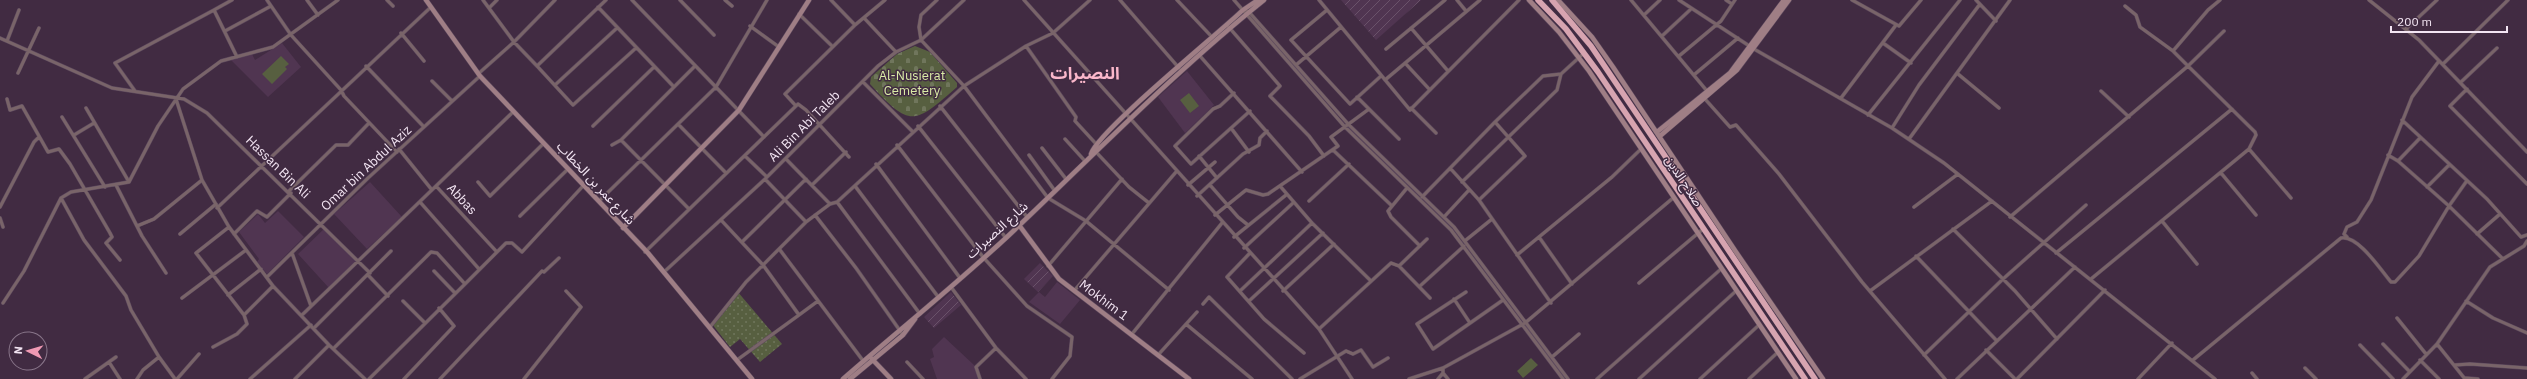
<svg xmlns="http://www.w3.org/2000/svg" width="2527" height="379" font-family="'IBM Plex Sans','Noto Sans Arabic',sans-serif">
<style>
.built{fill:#503551}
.industrial{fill:url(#industrial-furrows)}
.grass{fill:url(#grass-dots)}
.cemetery{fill:url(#cemetery-stones)}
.garden{fill:#575f40}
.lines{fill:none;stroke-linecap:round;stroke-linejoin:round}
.street-casing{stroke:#5d495e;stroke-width:4}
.secondary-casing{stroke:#5d495e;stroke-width:5.5}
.highway-casing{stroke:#5d495e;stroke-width:6}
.street{stroke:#796469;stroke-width:3}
.secondary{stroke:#9f7e85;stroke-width:4.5}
.highway{stroke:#d7a4b0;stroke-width:5.5}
.labels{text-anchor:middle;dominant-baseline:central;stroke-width:3;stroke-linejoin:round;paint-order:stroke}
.park-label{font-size:13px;fill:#daeca6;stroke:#412b42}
.street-label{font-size:13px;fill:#f3e5f3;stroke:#412b42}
.district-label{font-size:17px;font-weight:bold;fill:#fab7ca;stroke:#412b42}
</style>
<defs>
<pattern id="industrial-furrows" width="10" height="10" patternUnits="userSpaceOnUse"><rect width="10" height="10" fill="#503551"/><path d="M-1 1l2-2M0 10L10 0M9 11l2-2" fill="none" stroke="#6a526a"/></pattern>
<pattern id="grass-dots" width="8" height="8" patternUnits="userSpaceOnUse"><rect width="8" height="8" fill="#575f40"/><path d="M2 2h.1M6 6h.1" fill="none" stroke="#70765c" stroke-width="1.8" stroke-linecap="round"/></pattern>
<pattern id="cemetery-stones" width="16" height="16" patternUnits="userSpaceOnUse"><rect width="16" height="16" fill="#575f40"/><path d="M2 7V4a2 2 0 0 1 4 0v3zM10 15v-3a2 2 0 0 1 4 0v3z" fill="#70765c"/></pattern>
</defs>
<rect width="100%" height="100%" fill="#412b42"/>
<path class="built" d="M282 43 301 67 268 97 231 60 252 54 255 60Z
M1187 71 1214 105 1185 133 1158 97Z
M370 182 402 217 367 249 334 214Z
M278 211 304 237 267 274 257 262 259 259 239 232 258 214 265 223Z
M325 228 357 261 329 288 298 254Z
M1057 282 1080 300 1060 324 1029 302 1039 292 1045 297Z
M944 337 974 365 979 379H937L930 359 934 357 932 349Z"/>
<path class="industrial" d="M1341 0H1421L1376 40Z
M1040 263 1053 276 1038 292 1024 279Z
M951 292 961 305 934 328 924 317Z"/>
<path class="grass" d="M737 291 782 344 760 362 740 339 730 347 712 324Z"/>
<path class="cemetery" d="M915 46 930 52 957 83V87C914 125 910 128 870 84L871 77 897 54Z"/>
<path class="garden" d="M281 56 289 64 285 67 287 69 272 84 262 74Z
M1189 93 1199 106 1190 113 1180 100Z
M1531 358 1538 365 1523 378 1517 371Z"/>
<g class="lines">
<g class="street-casing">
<path id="street" d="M267 0 291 35 341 90 344 96 397 152
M307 0 318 15
M387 0 393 6
M483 0 514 42 555 0
M632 0 764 137
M680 0 714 35
M725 0 732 6
M831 0 855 25
M937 0 921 15 919 27 921 40 964 86 1048 198 1086 221 1169 290
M1024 0 1319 329 1352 379
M1120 0 1179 68
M1177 0 1212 37
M1234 0 1345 127 1451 230 1563 379
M1319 0 1410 110 1519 0
M1457 0 1466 11
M1631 0 1707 91 1705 99 1730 127 1736 125 1779 174 1862 282 1945 379
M1679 0 1754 49 1892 128 1944 163 2215 379
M1726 0 1732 4
M1852 0 1899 26 1921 0
M1976 0 1996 21
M2369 0 2419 40 2527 152
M2125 6 2136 15 2140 27 2173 51
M598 7 674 87 621 140 612 145
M489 8 497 0
M214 10 232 0
M1243 10 1249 12 1349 125 1454 227 1568 379
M1327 10 1291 40 1350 104 1381 76
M799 14 832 46
M1644 15 1660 0
M865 19 896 52
M1227 25 1280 86 1270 96 1309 136 1324 156
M750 26 779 47
M1411 28 1448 71
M2406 29 2437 0
M225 31 271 6
M401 33 424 61
M1662 36 1691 9
M0 38 112 88 184 99 207 113 370 273
M7 41 19 10
M1883 43 1911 63
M1026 46 1076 117 1075 121 1098 146
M1386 49 1445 0
M1200 56 1302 172
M1679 56 1721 21 1735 0
M1405 63 1430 90
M2443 64 2508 0
M1296 65 1341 27
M366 66 424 127
M537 66 572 104
M18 73 39 28
M478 74 514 42 537 66 606 0
M1695 74 1738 38
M1958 74 1999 108
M1385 80 1480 0
M432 81 452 101
M863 82 912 131
M2461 82 2497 48
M555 85 617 28
M674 87 695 66
M2467 89 2450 106 2527 184
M135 91 115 63 214 10 237 57
M2101 91 2129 117
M1234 93 1220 106 1213 109 1175 146 1191 164 1250 111
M1357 97 1399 139
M1841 98 1896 25
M7 99 10 110 22 106 48 152 59 149 70 164 110 233 112 237 106 243 120 260
M176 99 202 180 229 227 273 286 329 345 365 379
M573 105 636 48
M796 106 785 94 855 25 885 0
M940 106 1027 217
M86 108 129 182
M1411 108 1436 133
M1868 115 1960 0
M62 117 105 187
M2402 120 2487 199 2521 237 2527 235
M678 124 726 173
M593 126 654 67
M918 126 1006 238
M1231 128 1249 152
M1892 128 1919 85 1980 4
M74 135 94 123
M1065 139 1085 161
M1909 139 2010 0
M621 140 689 209
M897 145 983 257 1027 306 1072 337 1070 356 1052 379
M1042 148 1066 179
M399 149 432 190
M2249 149 2291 198
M1333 150 1391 205
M1096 152 1129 187 1149 203
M1029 155 1055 191
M2388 155 2398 161 2449 206 2503 259
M745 156 767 177
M1199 156 1217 178
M786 159 830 204
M2398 161 2420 138
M876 164 960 278
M1450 168 1479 200 1551 303
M2221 173 2256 215
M765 179 806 222
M478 182 490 196 544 143
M1462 182 1557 90 1561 74 1584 53
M116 185 142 236 166 273
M812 185 846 152
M1188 185 1215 162
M1210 185 1238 217 1248 225
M436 186 513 112
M855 186 939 298
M1280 186 1312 223 1370 280
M2427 187 2449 165
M1407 188 1388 211 1391 217 1420 246
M289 191 336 145H348L369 123
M1197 196 1243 154 1259 145 1260 138 1267 131
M1422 197 1495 122 1543 76 1561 74
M61 198 84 240 126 296 131 310 159 357 143 370 137 379
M1479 200 1525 156 1495 122
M599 201 716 87 767 0
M1309 201 1349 164
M420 202 479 269
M837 202 920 314
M0 207 34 142 39 137
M1914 207 1958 174
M217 208 431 7
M815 215 856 268 903 335
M1215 215 1246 190 1263 195 1268 194 1338 146 1331 137 1369 109
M520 216 568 169
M1444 217 1469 190
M2010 217 2188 66 2173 51 2208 10 2220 0
M0 218 3 227
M721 220 763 265 799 315 818 301
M2162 221 2197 264
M137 226 154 219 202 180
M229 227 196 253 244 315
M1953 229 2015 291 2057 339
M180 234 216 204
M234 234 257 211 267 217 291 193
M2477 234 2500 214
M1234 237 1286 195
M1539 237 1572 284
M2347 237 2344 234 2347 227 2357 222 2371 200 2412 97 2439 61
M1466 240 1492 219
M743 241 806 179
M1244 248 1293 203
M780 250 864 362
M645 252 798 104 806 110 849 157
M292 253 311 306
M2056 253 2232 109
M1249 254 1227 277 1264 319 1304 353
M1517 255 1612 177 1641 149
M1916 256 1996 340
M1048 266 1122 179
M1399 266 1427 239
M434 271 455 293
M664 272 765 179 878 66 896 52 921 40 964 0
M368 275 388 296
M267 277 368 178 480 76
M2091 279 2249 149 2256 135 2255 132 2188 66 2224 31
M1639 283 1703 229
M465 284 506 243H512L522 252 583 186
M1420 286 1464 246
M951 287 996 348 1026 379
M1074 291 1176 172
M1240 291 1312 223
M1283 291 1334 244
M1870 291 1992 201
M1466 292 1417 324 1433 349 1503 300
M228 295 261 269
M182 298 246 250
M1454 299 1470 323
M403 301 424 322
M1249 301 1323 233
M2466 301 2493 318 2527 333
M3 303 24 271 61 198 71 192 129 182 158 126 183 89 221 61 273 47 338 0
M1203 304 1209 297 1292 379
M302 315 436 186 496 251
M2397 318 2426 354
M1186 324 1252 379
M710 327 746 282 806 222 830 204 837 202 964 86 1026 46 1053 33 1090 0
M314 328 391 251
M1319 329 1391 263 1399 266 1430 298
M1132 334 1222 223
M2383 344 2409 371
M2437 344 2465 379
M2360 345 2393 379
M213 347 237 334 247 324 244 315 273 286
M334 348 431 252 437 253 465 284 369 379
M1986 350 2015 379
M1158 355 1197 312
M1924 355 2003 279 2086 205
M159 357 175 379
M1552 357 1579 334
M737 360 799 315
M2193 360 2341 238C2358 235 2380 269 2391 282H2395L2419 256 2449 206 2466 182
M2420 360 2439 379
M109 362 120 379
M907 362 923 379
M2455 365 2470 364 2527 368
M2305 368 2316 379
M1443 373 1448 379
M2252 373 2257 379
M2465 378 2478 379
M85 379 116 357
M177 379 199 354
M250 379 311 325
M295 379 329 345
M404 379 454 326 439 308
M440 379 542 271 544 272 559 258
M524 379 581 307 566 291
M980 379 976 367 996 348
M1300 379 1346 351 1353 354 1361 350 1373 367 1388 358
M1409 379 1443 368 1525 323 1673 198
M1438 379 1443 373V368
M1597 379 1721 269
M1639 379 1736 291
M1700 379 1759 325
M1749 379 1777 353
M1957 379 2075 267
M2017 379 2105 290
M2138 379 2172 343
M2403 379 2437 344 2490 267 2524 246 2527 241"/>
</g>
<g class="secondary-casing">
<path id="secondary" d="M426 0 480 76 648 253 752 379
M1529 0 1559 32 1589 71 1796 379
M1558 0 1592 37 1613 67 1736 252 1823 379
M1657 132 1730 73 1784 0
M1660 136 1737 70 1789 0
M1091 154C1097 132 1219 33 1243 10L1258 0
M1019 225 1059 279 1189 379
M623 228 739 110 809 0
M872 359 891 379
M843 379C898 331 953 287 1007 237 1092 157 1173 73 1264 0
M850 379 903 335 915 319"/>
</g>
<g class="highway-casing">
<path id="highway" d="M1538 0 1566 29 1598 72 1805 379
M1552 0 1591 46 1815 379"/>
</g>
<use href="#street" class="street"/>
<use href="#secondary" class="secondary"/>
<use href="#highway" class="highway"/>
</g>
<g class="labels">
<g class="park-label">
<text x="912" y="75">Al-Nusierat<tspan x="912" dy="15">Cemetery</tspan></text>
</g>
<g class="street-label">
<text transform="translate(804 126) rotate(-45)">Ali Bin Abi Taleb</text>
<text transform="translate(278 167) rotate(44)">Hassan Bin Ali</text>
<text transform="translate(366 168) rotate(-43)">Omar bin Abdul Aziz</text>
<text transform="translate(1684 181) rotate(57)">صلاح الدين</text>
<text transform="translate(596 183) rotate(47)">شارع عمر بن الخطاب</text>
<text transform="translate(462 199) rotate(47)">Abbas</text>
<text transform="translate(997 230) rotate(-42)">شارع النصيرات</text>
<text transform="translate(1104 300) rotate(37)">Mokhim 1</text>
</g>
<g class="district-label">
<text x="1085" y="73">النصيرات</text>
</g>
</g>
<g transform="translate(28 351) rotate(275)"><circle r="19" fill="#412b42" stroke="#887589"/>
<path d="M0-3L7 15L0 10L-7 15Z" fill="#f09ab4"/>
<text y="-6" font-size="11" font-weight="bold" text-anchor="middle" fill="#f3e5f3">N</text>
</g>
<path d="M2391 26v6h116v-6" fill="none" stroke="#f3e5f3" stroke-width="2"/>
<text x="2397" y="26" font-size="12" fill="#f3e5f3" stroke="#412b42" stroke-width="3" paint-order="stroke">200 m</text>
</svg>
